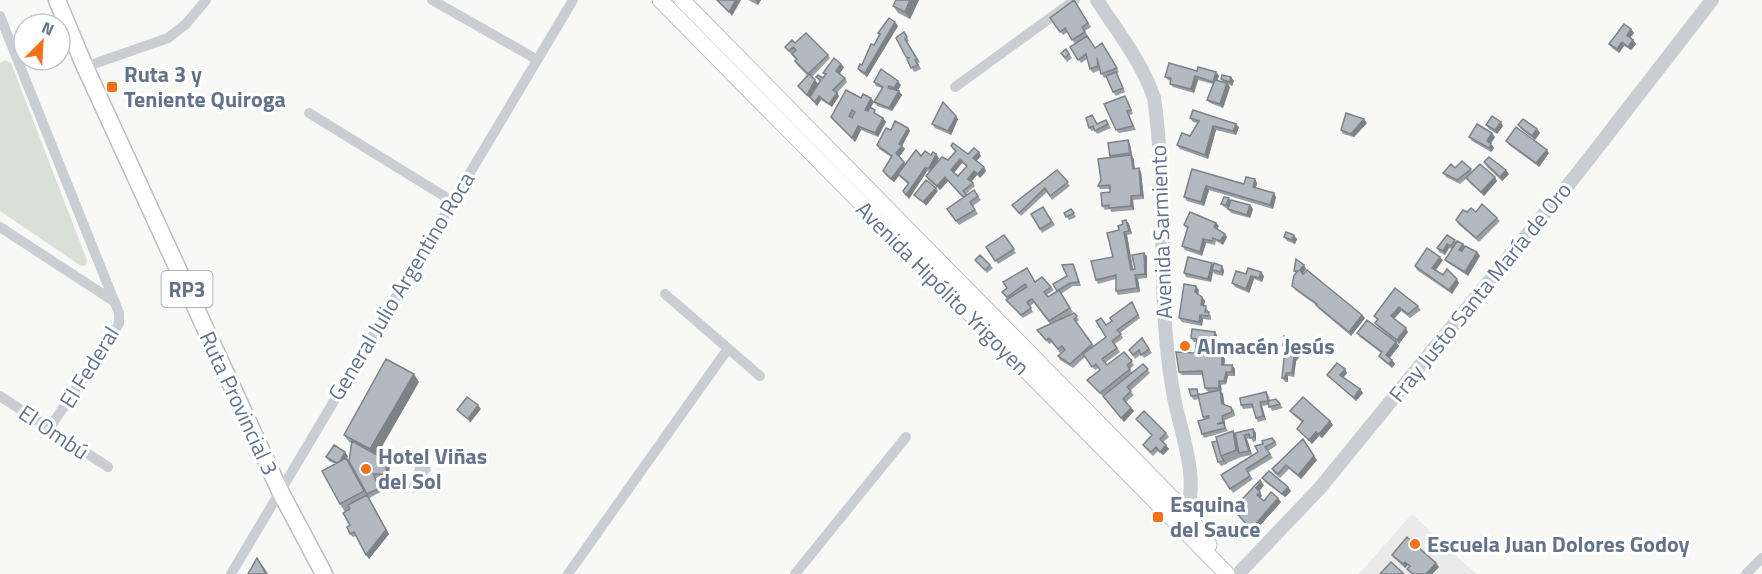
<svg xmlns="http://www.w3.org/2000/svg" width="1762" height="574" font-family="'Titillium Web',sans-serif">
<style>
.built{fill:#e9eae9}
.green{fill:#d9e1d6}
.water{fill:#c6ced5}
.lines{fill:none;stroke-linecap:round;stroke-linejoin:round}
.secondary-casing{stroke:#bcc0c6;stroke-width:17}
.primary-casing{stroke:#bbbec3;stroke-width:19}
.minor{stroke:#cacdd1;stroke-width:10}
.tertiary{stroke:#cacdd1;stroke-width:14}
.secondary{stroke:#fff;stroke-width:15}
.primary{stroke:#fff;stroke-width:16}
.wall{fill:#9a9fa6;fill-rule:evenodd}
.shaded-wall{fill:#7d8287}
.building{fill:#b3b9c1;stroke:#7d8287;stroke-width:1.5;fill-rule:evenodd}
.poi-dot{fill:#f57119;stroke:#fff;stroke-width:2}
.labels{text-anchor:middle;dominant-baseline:central;stroke-width:6;stroke-linejoin:round;paint-order:stroke}
.shield{fill:#fff;stroke:#929dad;stroke-width:1.5}
.shield-label{font-size:21px;font-weight:bold;fill:#64738a}
.poi-label{font-size:22px;font-weight:bold;fill:#64738a;stroke:#fff;text-anchor:start}
.street-label{font-size:22px;fill:#64738a;stroke:#fff}
</style>
<rect width="100%" height="100%" fill="#f8f9f6"/>
<path class="built" d="M1412 514 1476 574H1359Z"/>
<path class="green" d="M6 60 11 63 87 260 86 265 81 266 0 211V63Z"/>
<path class="water" d="M421 460 429 463 431 471 421 480 419 491 413 493 408 486 414 478 415 465Z"/>
<g class="lines">
<g class="secondary-casing">
<path id="secondary" d="M660 0 1227 574
M682 0 1186 512 1209 545"/>
</g>
<g class="primary-casing">
<path id="primary" d="M57 0 85 67 280 491 324 574"/>
</g>
<path class="minor" d="M432 0 536 59
M0 16 119 313V324L49 429
M85 67 168 38 186 24 206 0
M955 87 1075 0
M309 113 452 201
M0 227 115 302
M665 294 760 376
M0 396 108 467
M231 574 573 0
M568 574 727 350
M795 574 906 437
M1746 574 1762 558"/>
<path class="tertiary" d="M1097 0C1117 31 1142 62 1154 98 1169 200 1154 305 1176 407 1183 438 1201 488 1183 518
M1238 574 1319 489 1577 174 1712 0"/>
<use href="#secondary" class="secondary"/>
<use href="#primary" class="primary"/>
</g>
<path class="wall" d="M748 0H761L758 5Z
M919 0 910 19 898 13 893 6Z
M1076 4 1091 27 1085 31 1095 48 1102 43 1119 72 1117 73 1125 92 1116 96 1113 92 1107 77 1104 78 1100 70 1093 73 1090 69 1087 59 1081 63 1070 47 1075 44 1068 32 1063 35 1050 18Z
M898 26 867 77 860 72 858 69 862 65 874 45 879 35 878 33Z
M1631 29 1634 33 1630 38 1636 44 1631 50 1624 46 1619 53 1612 48 1609 44Z
M904 32 909 41 907 42 920 62 918 63 921 69 914 72 906 57Z
M795 43 828 55 830 58 812 77 818 84 815 89 820 82 816 77 823 78 825 75 823 73 844 67 839 74 845 78 847 82 837 93 839 96 832 107 821 100 817 106 798 86 807 75 797 65 795 61 796 60 785 47Z
M1066 49 1072 58 1067 62 1061 53Z
M1197 71 1216 72 1219 76 1217 80 1223 82 1221 79 1234 81 1232 86 1227 84 1230 87 1223 108 1210 103 1207 100 1213 84 1198 80 1194 93 1173 87 1170 84 1171 81 1168 80 1165 77Z
M874 82 901 85 898 90 902 95 892 111 877 106 874 102 882 88 876 86Z
M861 98 874 102 870 108 878 115 883 118 886 122 878 137 861 130 855 142 831 117Z
M1128 100 1133 114 1129 115 1136 130 1119 133 1116 130Z
M1092 115 1097 124 1106 120 1111 128 1097 134 1095 130 1092 131 1089 128Z
M1190 118 1239 127 1236 135 1216 130 1208 159 1180 149 1177 145 1190 136 1198 123 1193 122Z
M958 119 951 135 935 128 932 124Z
M1367 123 1354 137 1343 134 1341 130Z
M1486 125 1503 126 1497 134 1489 129Z
M1518 125 1540 133 1535 140 1521 129Z
M908 128 910 131 902 146 905 149 899 157 905 164 921 156 931 155 939 158 935 165 948 160 955 152 951 146 968 154 981 156 976 161 986 171 980 178 977 175 972 181 975 186 966 194 967 195 974 190 981 200 973 206 978 214 959 225 947 209 963 198 948 181 940 190 928 180 926 176 930 172 927 171 909 199 903 191 908 184 899 176 894 182 886 175 883 171 891 157 879 149 877 145 891 130ZM962 163 967 167 958 176 954 173Z
M1469 137H1495L1491 143 1494 148 1491 152 1472 141Z
M1506 141 1549 153 1539 167 1509 145Z
M1130 144 1135 168 1141 172 1144 199 1133 200 1134 210 1111 212 1110 209 1105 210 1102 206 1110 192V189H1100L1098 186 1112 157 1110 156Z
M1484 162 1509 174 1502 181 1486 166Z
M1455 168 1471 169 1472 172 1497 181 1484 196 1469 182 1467 178 1460 184 1446 177 1443 173Z
M1192 169 1244 184 1255 179 1257 183 1256 188 1276 197 1273 209 1209 190 1204 206 1187 201 1184 197Z
M1057 170 1070 186 1052 200 1047 192 1021 216 1012 205Z
M1230 201 1250 205 1253 209 1250 218 1231 213 1228 209 1224 207 1221 204Z
M1043 207 1055 225 1042 233 1031 214Z
M1071 209 1076 217 1069 220 1064 213Z
M1467 212H1476L1497 218 1500 221 1479 242 1458 224 1456 220Z
M1126 220 1129 224 1132 234 1127 235 1133 270 1135 269 1147 256V278L1138 279 1140 292 1118 295 1116 291V279L1098 284 1096 280 1113 257 1119 230Z
M1184 225 1219 226 1217 229 1227 237 1223 245 1216 241 1215 245 1206 243 1202 256 1185 250 1182 246 1187 229Z
M1004 235 1016 253 998 264 986 247Z
M1284 237 1297 239 1295 244 1287 241Z
M1456 241 1463 244 1465 247 1477 252 1480 256 1468 276 1448 263 1445 260 1452 249 1449 248 1445 255 1439 252 1437 248Z
M975 260 990 265 993 268 987 273Z
M1443 260 1436 270 1443 275 1459 283 1452 294 1417 270 1415 266Z
M1073 264 1075 268 1081 286H1073L1061 294 1073 312 1063 318 1074 313 1079 320 1076 323 1094 346 1106 337 1107 325 1112 321 1132 302 1140 318 1120 333 1123 338 1115 344 1120 352 1105 363 1107 365 1124 352 1134 365 1130 369 1132 372 1143 364 1150 373 1130 391 1134 395 1126 402 1134 411 1124 422 1103 396 1107 393 1103 396 1087 380 1100 370 1098 368 1095 370 1085 357 1073 368 1060 360 1058 356 1065 351 1064 350 1060 353 1052 342 1049 344 1037 330 1050 324 1034 303 1030 306 1033 312 1023 318 1009 303 1006 300 1007 299 1002 292 1007 288 1027 268 1035 282 1051 287 1054 290 1047 295 1048 297 1057 291 1067 276Z
M1213 265 1224 270 1223 276 1215 274 1213 272 1211 282 1186 277 1184 273Z
M1304 265 1306 269 1303 273 1362 315 1365 318 1351 336 1319 309 1316 305 1295 290 1292 286 1296 273 1294 271Z
M1246 274 1264 276 1262 282 1254 279 1249 293 1235 287 1232 283Z
M1395 288 1418 306 1421 310 1410 318 1401 311 1394 319 1408 332 1399 344 1378 327 1375 323 1377 320 1374 316Z
M1199 290 1198 294 1202 297 1205 301 1204 306 1208 310V312L1211 316V320L1203 319 1202 326 1182 322 1179 318Z
M1215 332 1217 335 1215 355H1222L1225 359 1224 365H1232L1235 369V376H1228L1226 384 1221 385V391L1223 394 1224 404 1231 407 1234 410 1235 416 1225 420V426L1228 431 1204 438 1202 434 1204 420 1203 417 1199 399 1194 400 1191 396 1200 393V395L1213 392H1208L1205 388 1203 375H1182L1179 372 1195 353 1196 342H1194L1191 338Z
M1357 333 1396 342 1399 346 1389 358 1395 364 1392 368 1382 360 1379 356 1381 353 1360 337Z
M1142 338 1152 353 1144 358 1141 354 1135 359 1129 350Z
M1283 346 1302 354 1296 361 1294 377 1288 376V382H1285L1282 378 1285 349Z
M1345 369 1347 373 1343 378 1360 389 1363 393 1356 401 1330 378 1327 375Z
M419 382 377 454 387 455 390 458 389 478H375L383 491 369 498 389 534 369 559 356 536 353 537 350 534V525L345 512 340 504 335 464 329 461 326 457 348 456 347 458 349 461 351 443 349 442 344 435Z
M1266 392 1269 396 1270 400 1276 399 1283 408 1272 411 1269 405 1262 406 1266 420 1258 422 1256 418 1253 408 1243 409 1241 405Z
M1290 411 1330 421 1333 425 1322 438 1319 436 1312 444 1297 429 1302 422 1293 415Z
M1136 419 1166 433 1169 437 1163 442 1169 449 1163 455 1158 451 1153 456 1145 448 1143 445 1152 435Z
M1253 429 1256 433V441L1253 442 1251 438 1247 439 1252 455 1241 457 1227 463V464L1221 466 1218 462 1235 434Z
M1272 438 1277 445 1268 451 1273 458 1248 473 1253 479 1233 493 1221 475 1258 452 1263 444Z
M1317 460 1301 479 1289 469 1280 478 1274 473 1272 469Z
M1262 478 1288 487 1291 491 1285 497 1265 482Z
M1264 485 1259 491 1262 496 1260 498 1264 501 1281 502 1257 529 1251 530 1233 509Z
M1392 555 1439 567 1432 574H1411L1407 569 1409 567 1408 565 1405 568 1394 558Z"/>
<path class="shaded-wall" d="M736 0H741L732 16 729 12Z
M756 0H761L758 5 756 1Z
M910 0H919L910 19 905 12Z
M895 22 898 26 867 77 865 73Z
M1631 29 1634 33 1629 39 1627 35Z
M1633 40 1636 44 1631 50 1628 47Z
M1622 42 1624 46 1619 53 1617 49Z
M841 64 844 67 839 75 836 71Z
M1216 72 1219 76 1216 85 1213 82Z
M1195 76 1198 80 1194 93 1191 89Z
M1231 77 1234 81 1232 86 1230 82Z
M815 80 818 84 810 98 807 95Z
M898 81 901 85 897 92 894 88Z
M1227 83 1230 87 1223 108 1220 104Z
M899 91 902 95 892 111 889 108Z
M837 93 839 96 832 107 829 104Z
M819 96 821 100 817 106 815 102Z
M871 98 874 102 867 114 865 110Z
M956 116 958 119 951 135 948 131Z
M883 118 886 122 878 137 875 133Z
M1364 119 1367 123 1354 137 1351 134Z
M1501 122 1503 126 1497 134 1495 130Z
M1236 124 1239 127 1236 135 1233 131Z
M858 126 861 130 855 142 852 138Z
M1213 126 1216 130 1208 159 1205 155Z
M908 128 910 131 902 146 905 149 899 157 896 153 899 144Z
M1537 129 1540 133 1535 140 1532 136Z
M1492 133 1495 137 1490 145 1487 141Z
M1128 140 1130 144 1132 157 1130 153Z
M1491 144 1494 148 1491 152 1489 148Z
M1547 150 1549 153 1539 167 1536 163Z
M979 152 981 156 976 162 973 158Z
M936 154 939 158 932 172 929 168Z
M1131 155 1134 159 1135 173 1133 169Z
M960 159 962 163 953 174 951 170Z
M904 162 906 165 894 182 891 179Z
M984 167 986 171 980 178 978 174Z
M925 168 927 171 909 199 906 195Z
M1139 168 1141 172 1144 199 1141 195Z
M1506 170 1509 174 1502 181 1500 177Z
M974 171 977 175 971 182 968 179Z
M945 177 948 181 940 190 937 186Z
M1495 177 1497 181 1484 196 1481 192Z
M1255 179 1257 183 1255 190 1253 187Z
M1206 186 1209 190 1204 206 1201 202Z
M936 188 938 191 926 206 923 202Z
M1274 193 1276 197 1273 209 1270 205Z
M1131 196 1133 200 1134 210 1131 206Z
M1229 198 1231 202 1229 209 1226 205Z
M1250 205 1253 209 1250 218 1247 215Z
M1126 220 1129 224 1132 234 1129 231Z
M1216 223 1219 226 1216 230 1214 227Z
M1124 232 1127 235 1134 274 1131 270Z
M1225 234 1227 237 1223 245 1220 241Z
M1294 235 1297 239 1295 244 1292 240Z
M1203 239 1206 243 1202 256 1200 252Z
M1447 244 1449 248 1445 255 1443 251Z
M1463 244 1465 248 1462 253 1459 250Z
M1477 252 1480 256 1468 276 1465 272Z
M1144 253 1147 256V278L1145 274Z
M1440 257 1443 260 1435 271 1432 268Z
M1212 263 1214 266 1212 270 1213 272 1211 282 1208 279Z
M1304 265 1306 269 1302 274 1300 270Z
M1222 266 1224 270 1223 276 1221 272Z
M1261 272 1264 276 1262 282 1259 278Z
M1135 275 1138 279 1140 292 1137 288Z
M1251 276 1254 279 1249 293 1246 289Z
M1457 279 1459 283 1452 294 1449 290Z
M1196 286 1199 290 1198 296 1195 292Z
M1202 297 1205 301 1203 309 1201 305Z
M1399 307 1401 311 1393 320 1391 316Z
M1200 315 1203 319 1202 326 1199 322Z
M1362 315 1365 318 1351 336 1349 332Z
M1406 328 1408 332 1399 344 1397 340Z
M1215 332 1217 335 1215 358 1212 354Z
M1396 342 1399 346 1389 359 1386 355Z
M1297 347 1302 354 1296 361 1294 377 1292 373 1294 357 1291 353Z
M1222 355 1225 359 1224 369 1222 365Z
M1392 360 1395 364 1392 368 1389 364Z
M1232 365 1235 369V376L1232 372Z
M1345 369 1347 373 1342 379 1340 375Z
M1226 372 1228 376 1226 384 1224 381Z
M1286 373 1288 376V382L1285 378Z
M414 374 419 382 376 457 370 449Z
M1219 381 1221 385 1222 391 1219 388Z
M1360 389 1363 393 1356 401 1354 398Z
M1220 390 1223 394 1225 407 1222 404Z
M1260 402 1262 406 1266 420 1263 416Z
M478 405 481 409 470 423 468 419Z
M1131 408 1134 411 1124 422 1121 418Z
M1330 421 1333 425 1322 438 1319 434Z
M1253 429 1256 433V441L1254 437Z
M1233 431 1238 438 1239 453 1236 450Z
M1316 432 1319 436 1312 444 1309 440Z
M1244 435 1247 439 1252 455 1249 451Z
M1303 439 1317 460 1301 479 1298 475Z
M1166 445 1169 449 1163 455 1160 452Z
M345 452 348 456 347 458 367 494 338 464Z
M387 455 390 458 389 478 386 474Z
M1261 482 1264 485 1259 492 1256 488Z
M1288 487 1291 491 1285 497 1282 494Z
M1260 492 1262 496 1260 498 1257 495Z
M367 495 389 534 369 559 366 555Z
M1278 498 1281 502 1257 529 1254 526Z
M257 558 265 569 268 574H266Z
M1405 562 1408 565 1405 568 1403 564Z
M1436 563 1439 567 1432 574H1426Z"/>
<path class="building" d="M717 0H736L729 12Z
M896 0H910L905 12 893 6Z
M1074 0 1088 23 1082 27 1085 32 1072 40 1065 28 1060 32 1050 18Z
M889 18 895 22 865 73 858 69 860 64 862 65 871 44 874 45 880 34 878 33Z
M1624 24 1631 29 1627 35 1633 40 1628 47 1622 42 1617 49 1609 44Z
M904 32 907 37 905 39 917 59 915 60 918 65 911 68 907 59 909 58 906 57 896 38 898 36Z
M806 33 828 55 808 74 795 61 797 59 792 54 796 50 793 47 789 51 785 47 792 40 795 43Z
M1087 36 1095 48 1102 43 1117 68 1101 74 1097 58 1098 66 1090 69 1086 54 1078 60 1070 47Z
M1066 49 1069 54 1065 58 1061 53Z
M834 58 841 64 836 71 845 78 833 90 837 93 829 104 819 96 815 102 810 97 821 80 816 77 818 75 823 78 826 74 823 73Z
M1169 63 1197 71 1198 67 1216 72 1213 82 1195 76 1191 89 1170 84 1171 78 1165 77Z
M881 69 898 81 894 88 889 86 888 88 899 91 889 108 874 102 883 87 874 82Z
M1116 72 1123 88 1113 92 1106 76Z
M809 74 815 80 807 95 798 86Z
M1222 75 1231 77 1230 82 1221 79Z
M1215 80 1227 83 1220 104 1207 100Z
M846 90 861 98 863 94 871 98 865 110 868 111 870 107 875 110 874 113 883 118 875 133 858 126 852 138 831 117ZM852 110 855 112 852 118 849 116Z
M1125 96 1131 110 1127 111 1133 126 1116 130 1104 104Z
M943 102 956 116 948 131 932 124Z
M1193 110 1236 124 1233 131 1213 126 1205 155 1177 145 1182 133 1190 136 1199 121 1190 118Z
M1346 113 1364 119 1351 134 1341 130Z
M1092 115 1097 124 1106 120 1108 124 1095 131 1093 126 1089 128 1086 118Z
M1492 116 1501 122 1495 130 1486 125Z
M1523 119 1537 129 1532 136 1518 125Z
M895 121 908 128 899 144 902 146 896 153 904 162 891 179 883 171 892 156 877 145 886 128 891 130Z
M1477 124 1492 133 1487 141 1491 144 1489 148 1469 137Z
M1516 127 1547 150 1536 163 1506 141Z
M1128 140 1130 153 1110 156 1108 143Z
M953 143 968 154 974 148 979 152 973 158 984 167 978 174 974 171 968 179 973 183 963 191 966 194 963 197 945 177 937 186 926 176 942 157 948 160 956 151 951 146ZM960 159 967 166 958 176 951 170Z
M916 150 921 156 925 151 931 155 933 152 936 154 929 168H925L906 195 903 191 909 183 898 174Z
M1131 155 1133 169 1139 168 1141 195 1131 196V206L1109 208V205L1102 206 1101 193 1110 192V185L1098 186 1101 180 1098 159Z
M1489 157 1506 170 1500 177 1484 162Z
M1462 161 1471 169 1457 180 1443 173 1451 164 1455 168Z
M1480 164 1495 177 1481 192 1466 178Z
M1192 169 1244 184 1246 177 1255 179 1253 187 1274 193 1270 205 1206 186 1201 202 1184 197Z
M1057 170 1068 182 1050 196 1045 188 1019 213 1012 205Z
M926 180 936 188 923 202 914 195Z
M974 190 978 196 970 202 975 210 956 221 947 209Z
M1224 197 1229 198 1226 205 1221 204Z
M1231 200 1250 205 1247 215 1228 209Z
M1482 204 1497 218 1476 238 1456 220 1463 210 1467 212 1471 208 1476 212Z
M1043 207 1052 222 1040 229 1031 214Z
M1071 209 1074 213 1066 217 1064 213Z
M1190 212 1216 223 1214 227 1225 234 1220 241 1213 238 1212 241 1203 239 1200 252 1182 246 1188 227 1184 225Z
M1126 220 1129 231 1124 232 1131 270 1135 269 1132 255 1144 253 1145 274 1135 275 1137 288 1116 291V275L1096 280 1091 261 1113 257 1107 233 1119 230 1118 226 1123 224 1122 221Z
M1286 232 1294 235 1292 240 1284 237Z
M1004 235 1014 249 995 261 986 247Z
M1447 235 1455 240 1451 246 1447 244 1443 251 1437 248Z
M1457 241 1463 244 1459 250 1462 251 1465 246 1477 252 1465 272 1445 260Z
M1427 248 1440 257 1432 268 1443 275 1447 269 1457 279 1449 290 1415 266Z
M980 255 990 265 985 270 975 260Z
M1188 257 1212 263 1208 279 1184 273Z
M1296 259 1304 265 1300 270 1303 274 1307 270 1362 315 1349 332 1316 305 1317 304 1292 286 1294 275 1298 271H1294Z
M1214 263 1222 266 1221 272 1212 270Z
M1073 264 1079 282 1070 283 1057 291 1053 284 1067 276 1062 265Z
M1027 268 1035 282 1042 277 1051 287 1044 292 1048 297 1059 290 1070 308 1049 321 1032 299 1027 302 1031 308 1021 315 1006 300 1027 287 1025 284 1007 297 1002 292 1007 288 1003 282Z
M1248 268 1261 272 1259 278 1251 276 1246 289 1232 283 1236 271 1246 274Z
M1184 284 1196 286 1195 292 1202 297 1201 305 1206 306 1205 312H1209L1208 316 1200 315 1199 322 1179 318Z
M1395 288 1418 306 1408 314 1399 307 1391 316 1406 328 1397 340 1375 323 1378 319 1374 316Z
M1132 302 1138 315 1117 330 1121 334 1112 341 1117 348 1102 359 1107 365 1124 352 1132 361 1127 365 1130 369 1100 393 1087 380 1100 370 1096 364 1092 367 1083 354 1106 337 1096 321 1101 318 1106 325 1112 321 1110 318Z
M1074 313 1077 316 1074 319 1092 344 1070 364 1058 356 1065 350 1062 346 1058 349 1049 338 1046 340 1037 330Z
M1367 320 1396 342 1386 355 1392 360 1389 364 1379 356 1382 352 1357 333Z
M1192 329 1215 332 1212 354 1222 355V365H1232V372H1226L1224 381H1219V388H1205L1202 371 1179 372 1176 352 1195 353 1197 339 1191 338Z
M1284 336 1297 347 1291 353 1283 346Z
M1142 338 1149 349 1141 355 1139 350 1133 355 1129 350Z
M1285 349 1294 357 1292 373H1286L1285 378H1282Z
M386 359 414 374 370 449 344 435Z
M1337 363 1345 369 1340 375 1360 389 1354 398 1327 375Z
M1143 364 1148 369 1127 387 1131 391 1123 399 1131 408 1121 418 1103 396Z
M1189 389H1197L1198 395 1220 390 1222 404 1231 407 1232 412 1222 416 1223 422 1217 424 1224 423 1225 428 1202 434 1198 421 1209 418V416L1203 417 1198 395 1191 396Z
M1266 392 1268 401 1260 402 1263 416 1256 418 1252 404 1241 405 1240 398Z
M467 397 478 405 468 419 457 410Z
M1303 397 1330 421 1319 434 1316 432 1309 440 1297 429 1303 421 1290 411Z
M1276 399 1280 404 1269 407 1268 401Z
M1144 411 1166 433 1160 439 1166 445 1160 452 1156 447 1151 452 1143 445 1152 435 1136 419Z
M1253 429 1254 437 1250 438 1249 434 1244 435 1249 451 1239 453 1235 433Z
M1233 431 1236 450 1221 456 1216 437Z
M1272 438 1275 442 1265 447 1270 454 1246 469 1250 476 1230 489 1221 475 1258 452 1255 446 1263 444 1262 441Z
M1303 439 1314 456 1298 475 1286 465 1278 474 1272 469Z
M352 441 375 454 387 455 386 474H373L380 488 367 494 349 461Z
M1217 441 1221 456 1224 461 1218 462 1212 442Z
M334 445 345 452 340 461 337 463 326 457Z
M346 458 364 491 340 504 322 471Z
M1269 471 1288 487 1282 494 1262 478Z
M1260 480 1261 482 1256 488 1260 492 1257 495 1264 501 1271 492 1278 498 1254 526H1248L1233 509Z
M367 495 386 530 366 555 354 532 350 534 347 527 350 525 343 513 350 509 348 505Z
M1407 537 1436 563 1426 574H1413L1407 569 1410 566 1405 562 1403 564 1392 555Z
M257 558 266 574H248Z
M1391 562 1404 574H1380Z"/>
<g class="poi-dot">
<rect x="106" y="81" width="12" height="12" rx="3"/>
<circle cx="1185" cy="346" r="6"/>
<circle cx="366" cy="469" r="6"/>
<rect x="1152" y="511" width="12" height="12" rx="3"/>
<circle cx="1415" cy="544" r="6"/>
</g>
<g class="labels">
<rect class="shield" x="161.5" y="271" width="51" height="36" rx="4.5"/>
<g class="shield-label">
<text x="187" y="289">RP3</text>
</g>
<g class="poi-label">
<text x="124" y="74">Ruta 3 y<tspan x="124" dy="25">Teniente Quiroga</tspan></text>
<text x="1197" y="346">Almacén Jesús</text>
<text x="378" y="456">Hotel Viñas<tspan x="378" dy="25">del Sol</tspan></text>
<text x="1170" y="504">Esquina<tspan x="1170" dy="25">del Sauce</tspan></text>
<text x="1427" y="544">Escuela Juan Dolores Godoy</text>
</g>
<g class="street-label">
<text transform="translate(1161 232) rotate(-92)">Avenida Sarmiento</text>
<text transform="translate(401 286) rotate(-59)">General Julio Argentino Roca</text>
<text transform="translate(943 288) rotate(45)">Avenida Hipólito Yrigoyen</text>
<text transform="translate(1480 292) rotate(-51)">Fray Justo Santa María de Oro</text>
<text transform="translate(89 367) rotate(-58)">El Federal</text>
<text transform="translate(239 403) rotate(65)">Ruta Provincial 3</text>
<text transform="translate(54 432) rotate(34)">El Ombú</text>
</g>
</g>
<g transform="translate(42 42) rotate(24)"><circle r="28" fill="#ffffff" stroke="#c1c7d0" stroke-width="1.5"/>
<path d="M0-4.5L10 22L0 15L-10 22Z" fill="#f57119"/>
<text y="-9" font-size="16" font-weight="bold" text-anchor="middle" fill="#64738a">N</text>
</g>
</svg>
